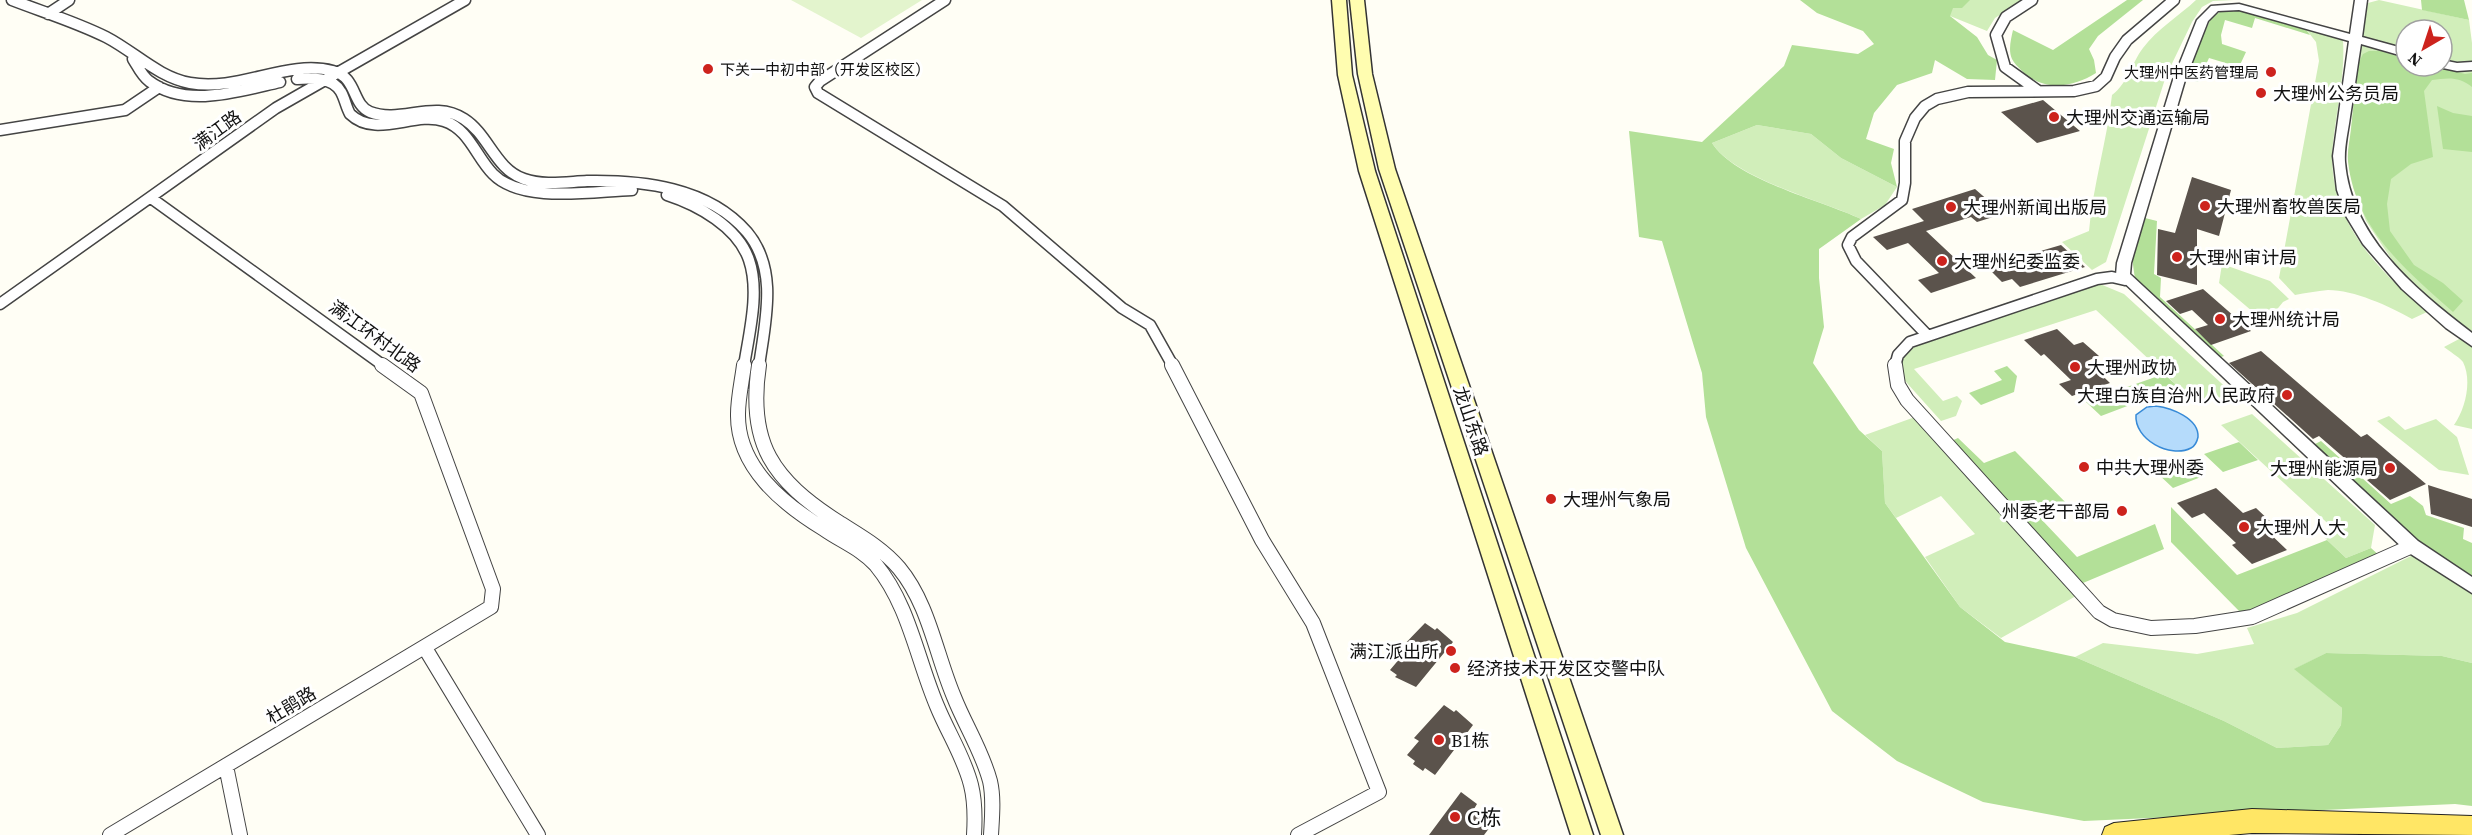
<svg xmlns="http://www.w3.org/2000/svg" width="2472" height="835" font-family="'Source Serif 4','Noto Sans SC',serif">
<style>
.green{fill:#d1eeba;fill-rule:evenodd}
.forest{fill:#b3e098}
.pitch{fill:#e3f4cd}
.water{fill:#b5dbfb;stroke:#378ad7;stroke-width:1.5}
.building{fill:#5b534c}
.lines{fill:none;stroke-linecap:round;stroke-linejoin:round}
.minor-far1-casing{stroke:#444;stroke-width:13}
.minor-casing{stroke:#444;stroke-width:16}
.tertiary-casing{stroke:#444;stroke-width:3}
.secondary-casing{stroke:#333;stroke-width:3}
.primary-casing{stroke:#222;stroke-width:2}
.minor-far1{stroke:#fff;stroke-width:10}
.minor{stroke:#fff;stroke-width:14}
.tertiary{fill:#fff;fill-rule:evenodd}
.secondary{fill:#fffdb0;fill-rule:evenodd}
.primary{fill:#ffe665;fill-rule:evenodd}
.poi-dot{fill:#cd231d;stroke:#fff;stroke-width:2}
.labels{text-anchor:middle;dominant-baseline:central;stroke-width:6;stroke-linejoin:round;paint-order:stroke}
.far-poi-label{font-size:15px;fill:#111;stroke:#fff;text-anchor:start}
.poi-label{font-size:18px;fill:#111;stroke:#fff;text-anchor:start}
.street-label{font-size:18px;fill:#111;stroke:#fff}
.near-poi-label{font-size:21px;fill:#111;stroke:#fff;text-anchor:start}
</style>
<rect width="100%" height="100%" fill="#fffef5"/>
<path class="green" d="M1939 0H2023L1995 18 1987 31 1950 16Z
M2196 0H2234L2213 1 2202 7 2192 22 2166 76 2106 262 2092 270 2062 242 2089 231C2093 185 2107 141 2112 95 2128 83 2131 64 2143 48 2157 29 2179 16 2196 0Z
M2379 0 2469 20 2472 43V331L2442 310 2396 266 2366 221 2354 189 2348 160 2358 64 2368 3ZM2406 30H2442V66H2406Z
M2305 28 2343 40C2345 73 2338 103 2334 135 2322 213 2372 265 2427 312L2412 319C2389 306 2354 290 2328 290 2317 291 2305 293 2295 295L2279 278 2319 61 2316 42Z
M1757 125 1811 134 1841 158 1897 187 1885 205 1861 219C1821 200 1735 179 1712 143Z
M2222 264 2270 281 2289 299 2283 302 2266 323 2219 283Z
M2100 284 2124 294 2232 393 2198 405 2096 310 1914 369 1943 401 1957 396 1962 401 1956 416 1941 421 1898 373 1903 350Z
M2461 338 2472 346V429L2454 425C2466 408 2472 380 2463 362 2458 356 2450 352 2444 347Z
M2252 414 2375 525 2371 548 2346 558 2324 537 2336 531 2221 425Z
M2389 416 2405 430 2436 419 2457 437 2469 475 2439 470 2377 421Z
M1915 417 2076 596 2001 638 1960 607 1925 557 1975 534 1941 496 1896 518 1885 503 1882 451 1865 435Z
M2413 555 2472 591V663L2442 656 2326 653 2295 669 2342 708 2341 725 2328 745 2277 748 2224 721 2075 657 2103 643 2197 654 2254 644 2247 628 2297 613Z"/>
<path class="forest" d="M1800 0H1970L1962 8H1953L1950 16 1977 37 1988 55 1997 60 1995 80 1967 79 1935 60 1932 73 1897 85 1874 113 1866 139 1894 149 1891 163 1897 187 1841 158 1811 134 1757 125 1712 143C1734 179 1822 201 1861 219L1819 249V278L1824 327 1813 363 1859 430 1882 451 1885 503 1960 607 2005 642 2075 657 2224 721 2277 748 2328 745 2341 725 2342 708 2294 669 2326 653 2442 656 2472 663V806L2455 804 2084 821 1983 802 1897 761 1832 711 1746 548 1706 417 1702 373 1662 241 1639 237 1629 131 1702 142 1784 66 1792 45 1858 54 1874 44 1863 31 1817 13Z
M2127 0H2143L2098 36 2089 49 2094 60 2096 73C2072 88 2042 92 2021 70 2018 67 2014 63 2012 59 2008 50 2011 39 2013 30L2053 50Z
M2421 0H2464L2469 20 2422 10Z
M2242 10 2305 28 2310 35 2255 18 2252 28 2225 20 2221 35 2222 44 2246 52 2239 67 2209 58 2198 82 2184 78 2212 16 2222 11Z
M2369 51H2380L2406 59V66H2434L2465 74 2472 73V87C2459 76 2447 78 2432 80L2424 91 2433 157 2411 164 2391 179 2387 204 2390 231 2414 265 2443 283 2463 301 2453 312C2406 270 2355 229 2348 161 2347 151 2350 139 2351 129 2353 107 2356 86 2358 64L2363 54Z
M2437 106 2453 113 2472 116V152L2443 149Z
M2145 218 2157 221 2154 274 2161 278 2160 297 2224 356 2215 359 2136 287 2132 257Z
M2007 366 2017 376 2014 392 1981 405 1969 393 2002 380 1994 371Z
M2164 374 2182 390 2144 403 2127 387Z
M2114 391 2130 405 2101 416 2086 402Z
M1958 438 1984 463 2015 451 2071 508 2042 520 2077 557 2155 524 2164 549 2083 583 1949 442Z
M2321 441 2391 504 2410 496 2423 506 2426 515 2464 528 2463 539 2472 543V582L2418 544 2309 447Z
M2239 442 2258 460 2223 472 2204 454Z
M2190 460 2206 475 2173 488 2157 473Z
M2171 507 2237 575 2327 540 2346 558 2371 548 2381 557 2242 614 2171 542Z"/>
<path class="pitch" d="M791 0H922L861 38Z"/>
<path class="water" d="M2156 406C2171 408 2199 418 2198 437 2197 442 2195 446 2191 448 2170 459 2134 439 2136 415L2147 407Z"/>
<path class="building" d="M2043 100 2080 131 2037 143 2001 112Z
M2192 177 2231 190 2219 236 2197 229V285L2157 275 2158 229 2175 233Z
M1975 189 1990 202 1980 205 1993 217 1977 222 1971 217 1926 231 1976 278 1931 293 1918 280 1939 273 1908 243 1887 250 1873 237 1924 221 1912 209Z
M2061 245 2085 267 2020 287 2012 279 2002 282 1987 267Z
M2203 289 2251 331 2211 345 2195 329 2208 325 2192 310 2180 314 2166 301Z
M2057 329 2074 345 2083 342 2099 356 2087 361 2110 383 2072 396 2059 384 2071 380 2044 354 2041 356 2024 340Z
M2261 351 2361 437 2367 434 2426 484 2390 500 2367 480 2380 474 2360 457 2349 462 2319 436 2313 439 2229 363Z
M2428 485 2472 499V527L2431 514Z
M2216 488 2243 513 2256 508 2274 525 2265 529 2287 550 2252 564 2232 545 2236 543 2204 513 2192 518 2177 503Z
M1425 623 1435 630 1437 628 1453 642 1416 687 1395 677 1397 675 1390 670 1401 657 1396 653Z
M1444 705 1454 712 1456 710 1473 725 1435 775 1425 768 1423 771 1413 764 1415 761 1407 755 1419 741 1414 738Z
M1461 792 1477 804 1474 809 1493 823 1484 835H1429Z"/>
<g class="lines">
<g class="minor-far1-casing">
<path id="minor-far1" d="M12 0C43 12 76 22 106 37 135 52 158 77 190 83 239 92 287 59 333 71 357 77 352 105 370 112 401 124 434 99 464 119 489 135 495 169 524 179 544 186 566 182 587 181 642 180 708 187 747 232 779 270 765 322 759 366
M945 0 820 81 815 87 818 93 1003 206 1122 308 1150 325 1173 366
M2032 0 2006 17 1996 35 2005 67 2037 90
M48 14 69 0
M133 59C138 67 142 76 149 81 186 109 240 91 280 82
M297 79C311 78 333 77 341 92 345 99 346 107 350 114 376 139 414 111 444 121 469 129 476 157 493 174 522 204 594 191 632 190
M0 130 125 110 159 87
M667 195C698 205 738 227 749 260 760 292 749 333 744 366
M151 198 384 366
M0 304 276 108 465 0
M1928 336 1856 261 1848 245 1852 237 1902 200 1905 183V141L1915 118 1925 106 1937 99 1968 92 2074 91 2096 86 2106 77 2115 57 2127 40 2174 0
M1895 366 1898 355 1910 342 2097 279 2112 277 2125 280"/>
</g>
<g class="minor-casing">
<path id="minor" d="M744 365C742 381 738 398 738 414 737 467 783 504 824 529 841 541 862 549 876 565 909 605 917 659 937 706 948 733 964 757 971 785 975 801 975 819 974 835
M759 365C747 444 773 480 838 522 860 536 882 548 899 568 929 604 936 655 954 697 965 725 982 751 990 781 994 798 992 817 991 835
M1172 365 1262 540 1313 623 1379 792 1298 835
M1895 365 1898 385 1907 400 2099 612 2113 620 2151 628 2195 626 2252 617 2412 546
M425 648 538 835
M226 766 240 835
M110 835 491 607 493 589 421 393 382 365"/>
</g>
<g class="tertiary-casing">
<path id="tertiary" d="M2355 0H2367L2362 37 2406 49V57L2361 44C2357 68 2354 92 2350 117 2348 132 2344 147 2345 162 2351 237 2416 290 2472 333V346L2446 328 2402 289 2363 244 2346 216 2337 190 2333 156 2349 41 2239 10 2218 11 2208 21 2185 80 2131 263 2130 274 2418 541 2472 577V593L2406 551 2116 275 2117 263 2173 80 2197 20 2211 6 2239 4 2350 34Z
M2442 60 2457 63 2472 62V70L2457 71 2438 67 2442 66Z"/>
</g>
<g class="secondary-casing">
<path id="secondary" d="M1332 0H1346L1352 75 1375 171 1593 835H1571L1359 171 1338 75Z
M1350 0H1364L1372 74 1395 169 1623 835H1601L1379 169 1358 74Z"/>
</g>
<g class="primary-casing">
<path id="primary" d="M2252 809 2472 816V835L2252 833 2229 835H2102L2105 827 2114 823Z"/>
</g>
<use href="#minor-far1" class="minor-far1"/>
<use href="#minor" class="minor"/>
<use href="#tertiary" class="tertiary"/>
<use href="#secondary" class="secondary"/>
<use href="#primary" class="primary"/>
</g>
<g class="poi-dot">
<circle cx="708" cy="69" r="6"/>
<circle cx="2271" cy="72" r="6"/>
<circle cx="2261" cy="93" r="6"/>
<circle cx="2054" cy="117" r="6"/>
<circle cx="2205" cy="206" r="6"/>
<circle cx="1951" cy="207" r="6"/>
<circle cx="2177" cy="257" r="6"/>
<circle cx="1942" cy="261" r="6"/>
<circle cx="2220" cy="319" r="6"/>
<circle cx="2075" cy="367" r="6"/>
<circle cx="2287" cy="395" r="6"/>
<circle cx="2084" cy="467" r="6"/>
<circle cx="2390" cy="468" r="6"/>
<circle cx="1551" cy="499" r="6"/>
<circle cx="2122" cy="511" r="6"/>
<circle cx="2244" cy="527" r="6"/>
<circle cx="1451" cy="651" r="6"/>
<circle cx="1455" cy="668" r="6"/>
<circle cx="1439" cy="740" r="6"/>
<circle cx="1455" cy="817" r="6"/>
</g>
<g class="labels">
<g class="far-poi-label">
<text x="720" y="69">下关一中初中部（开发区校区）</text>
<text x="2259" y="72" text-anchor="end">大理州中医药管理局</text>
</g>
<g class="poi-label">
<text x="2273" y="93">大理州公务员局</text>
<text x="2066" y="117">大理州交通运输局</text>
<text x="2217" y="206">大理州畜牧兽医局</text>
<text x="1963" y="207">大理州新闻出版局</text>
<text x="2189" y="257">大理州审计局</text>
<text x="1954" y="261">大理州纪委监委</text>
<text x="2232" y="319">大理州统计局</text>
<text x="2087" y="367">大理州政协</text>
<text x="2275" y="395" text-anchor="end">大理白族自治州人民政府</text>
<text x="2096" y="467">中共大理州委</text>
<text x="2378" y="468" text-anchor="end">大理州能源局</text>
<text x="1563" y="499">大理州气象局</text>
<text x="2110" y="511" text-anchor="end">州委老干部局</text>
<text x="2256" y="527">大理州人大</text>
<text x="1439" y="651" text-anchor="end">满江派出所</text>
<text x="1467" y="668">经济技术开发区交警中队</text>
<text x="1451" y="740">B1栋</text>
</g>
<g class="street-label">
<text transform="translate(217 130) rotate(-36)">满江路</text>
<text transform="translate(375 336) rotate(36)">满江环村北路</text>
<text transform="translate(1471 421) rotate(71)">龙山东路</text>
<text transform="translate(291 705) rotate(-31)">杜鹃路</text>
</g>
<g class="near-poi-label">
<text x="1467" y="817">C栋</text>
</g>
</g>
<g transform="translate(2424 48) rotate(219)"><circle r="28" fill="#ffffff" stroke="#a0a0a0" stroke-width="1.5"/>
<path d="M0-4.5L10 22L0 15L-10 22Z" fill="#cd231d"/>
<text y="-9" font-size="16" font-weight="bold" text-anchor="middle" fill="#111111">N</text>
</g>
</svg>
